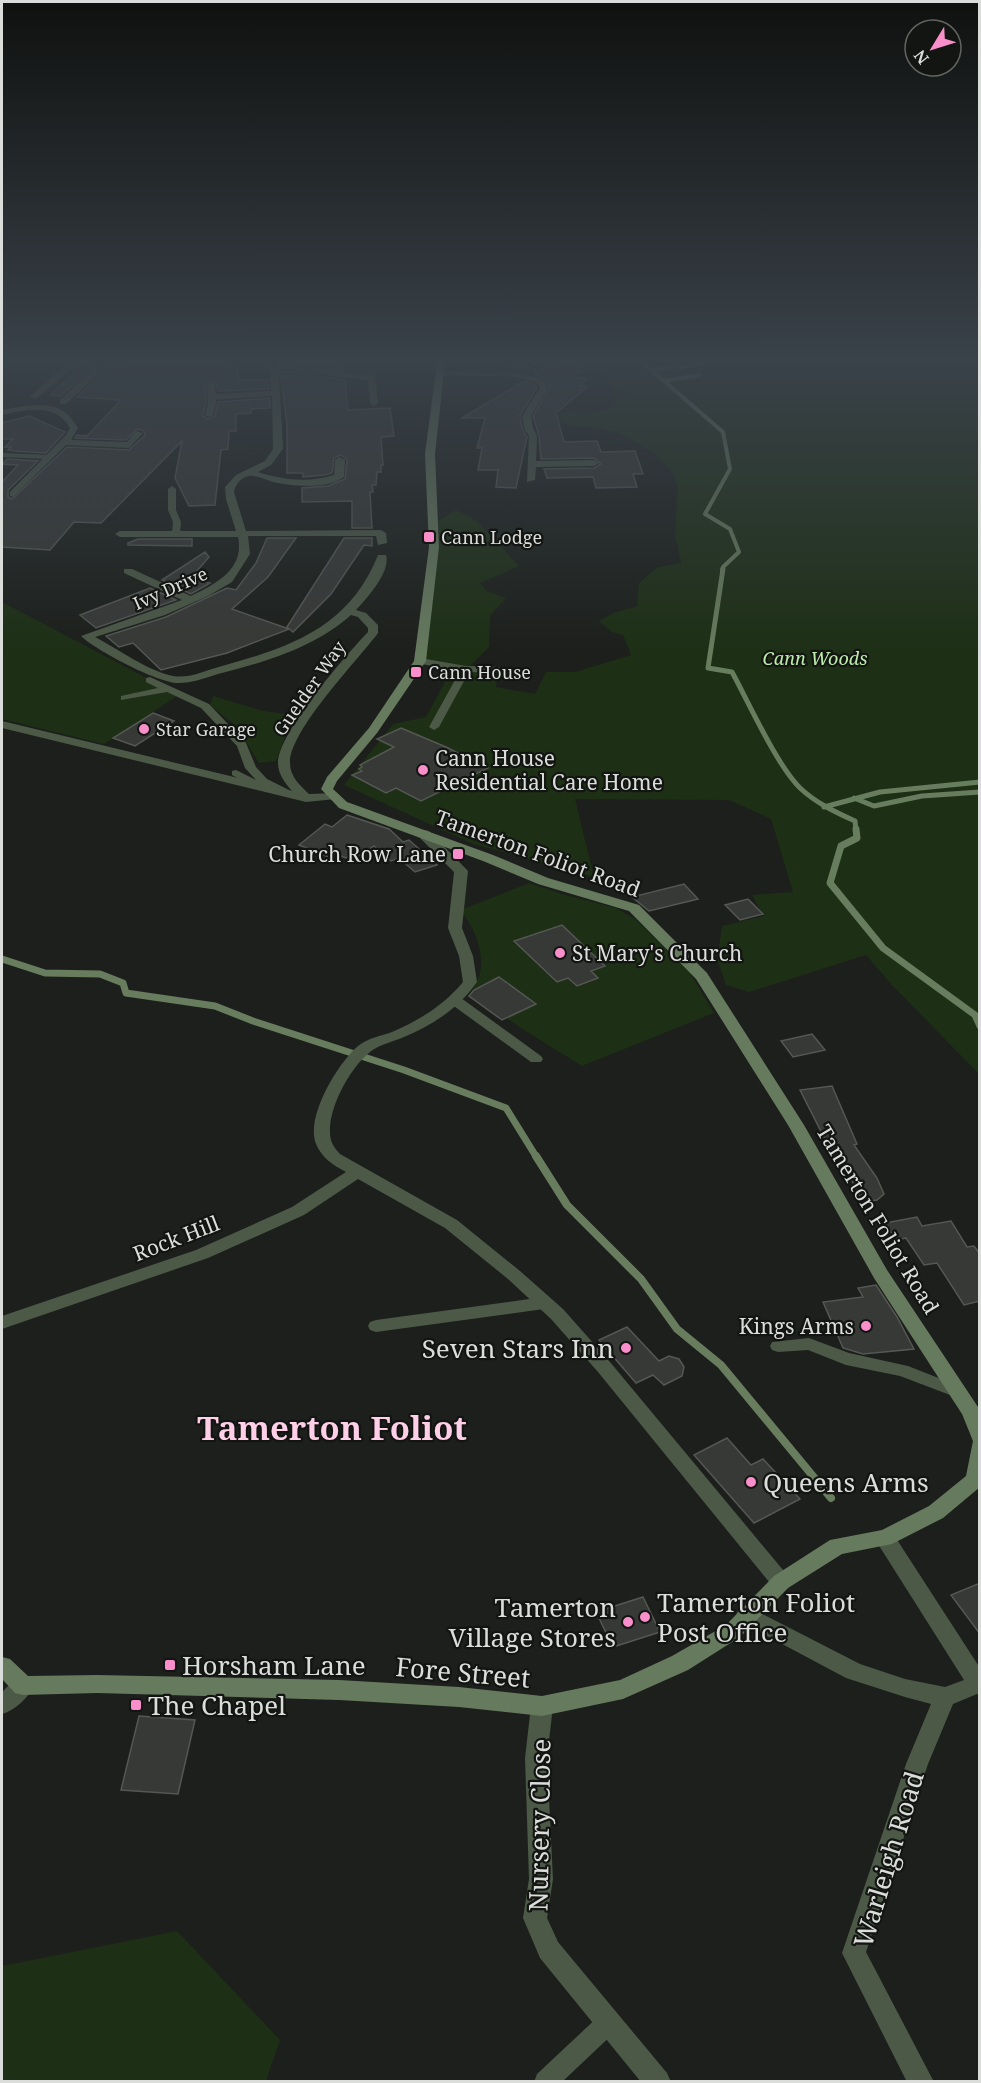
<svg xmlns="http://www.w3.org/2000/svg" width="981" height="2083" font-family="'Noto Serif',serif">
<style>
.green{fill:#1d2f15}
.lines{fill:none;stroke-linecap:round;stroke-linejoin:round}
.stream-far3{stroke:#687c5e;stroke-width:4}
.stream-far2{stroke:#687c5e;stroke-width:5}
.stream-far1{stroke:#687c5e;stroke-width:7}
.stream{stroke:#687c5e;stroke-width:8}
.building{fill:#373936;stroke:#545753;stroke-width:1.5}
.lane{fill:#4c5947;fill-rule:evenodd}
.street{fill:#4c5947;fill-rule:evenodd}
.secondary{fill:#667a5e;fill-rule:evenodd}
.poi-dot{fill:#f98fca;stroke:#131512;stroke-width:2}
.labels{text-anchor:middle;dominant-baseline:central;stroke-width:4.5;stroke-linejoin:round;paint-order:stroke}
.far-poi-label{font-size:18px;fill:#dbdddb;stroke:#131512;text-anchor:start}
.far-street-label{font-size:18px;fill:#dbdddb;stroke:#131512}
.far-park-label{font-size:18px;font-style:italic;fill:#bceca9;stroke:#131512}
.poi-label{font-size:21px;fill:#dbdddb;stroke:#131512;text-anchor:start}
.street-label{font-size:21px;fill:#dbdddb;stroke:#131512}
.near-poi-label{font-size:26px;fill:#dbdddb;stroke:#131512;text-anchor:start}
.near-street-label{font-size:26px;fill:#dbdddb;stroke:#131512}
.near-district-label{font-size:33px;font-weight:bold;fill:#fecfe7;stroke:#131512}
</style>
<rect width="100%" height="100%" fill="#1c1f1b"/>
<path class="green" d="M603 362H979V1074L891 984 866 955 749 992 726 985 717 959 722 926 764 916 752 895 793 892 771 819 729 800 575 799 594 877 473 844 344 785 393 724 426 717 447 678 472 671 498 673 496 687 535 694 546 672H575L631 655 623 635 612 632 599 621 614 613 637 606 639 583 658 567 681 563 675 536 678 489 672 472 653 452 620 433 591 427 573 426 559 421 541 422 570 410 588 414 607 409 628 390 612 389 603 373Z
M456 510 477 521 519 566 480 583 487 591 506 598 490 616 489 647 469 667 423 660 439 547 438 521Z
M2 602 179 695 104 744 2 719Z
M213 696 264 711 293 715 276 761 259 763 236 726 210 705Z
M529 883 565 895 616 908 635 919 690 973 714 1013 582 1066 524 1030 470 993C491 966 479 936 461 910Z
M177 1931 280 2040 266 2081H2V1966Z"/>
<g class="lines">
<path class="stream-far3" d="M642 362 723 432 730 469 705 514 730 529 739 552 723 567 722 570
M709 364 716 363
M651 370 703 364
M665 381 699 375"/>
<path class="stream-far2" d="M723 569 708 668 732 672C749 703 776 764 800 788 816 803 835 812 855 821L856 831
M854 798 874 806 922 796 980 792
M824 807 880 792 980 782"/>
<path class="stream-far1" d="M856 829 857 838 841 846 830 883 883 948 975 1015 980 1026
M2 959 45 973 100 974 123 983 126 993 215 1006 253 1021 404 1070 506 1108 537 1158"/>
<path class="stream" d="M536 1156 567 1205 641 1279 677 1329 721 1365 831 1498"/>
</g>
<path class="building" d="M123 362H232L230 366H237L238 380H268L269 389 218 391 217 385 212 381 205 385 206 404 203 416 208 419 215 416 218 402 270 398V408L251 409V413L236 414V431H229L228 449 221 450 215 505 189 506 175 478 182 441 101 523 74 522 50 550 2 547V482L18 465 2 464 7 459 38 461 8 490V497L12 499 67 447 129 450 145 435 144 431 137 429 126 440 75 438 77 435 87 436 121 400 77 397 102 374Z
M278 362H343L344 371 278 368Z
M556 362H584L574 370 580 371 572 377 587 379 579 386 587 387 556 413 564 442 597 441 601 452 635 451 643 474H633L637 487 596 488 593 477 547 478 544 469 594 468 601 464 594 458 541 459 539 436 533 416 550 387 545 378 535 375Z
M94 366 61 396 51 395 77 370Z
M281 376H317L345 380 348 410 390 408 394 436 381 437 383 465H381V472H377L376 485H372L373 492H370L372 528H352V501L302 502V488L328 486 345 479 347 460 341 455 334 458 332 473 324 475 303 477V473H287V426Z
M524 381 536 385 537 388 520 415 522 428 527 437 516 488 496 487 498 470H478L482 448H477L485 418H462Z
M29 416 65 432 46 453 15 451 8 450 11 447H5L13 439H2V423Z
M267 538H296L268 577 232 609 289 629 287 627 344 538H372V546L364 545 331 594 293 632 289 629 227 653 161 670 133 643 119 647 106 636 166 617 227 588 236 590 256 563Z
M138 539H192V546L128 545V543Z
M205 552 209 557 190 579 210 583 191 594 162 580Z
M150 588 176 600 96 628 80 615Z
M153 713 174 721 135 746 113 738Z
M401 728 446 747 488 768 421 801 396 788 386 793 352 775 362 771 359 769 362 767 360 765 394 747 377 739Z
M347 815 389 829 403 842 409 840 437 865 415 872 399 858 391 861 374 846 359 856 353 853 346 858 333 853 328 857 299 845 325 824 332 827Z
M684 884 698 899 649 911 632 897Z
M748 899 763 914 740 920 725 905Z
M562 925 605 966 591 971 598 978 577 986 568 978 557 982 514 941Z
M499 977 506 982 536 1004 502 1020 469 996 474 990Z
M812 1034 825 1050 793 1057 781 1041Z
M832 1086 857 1144 854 1145 877 1178 884 1194 877 1200 863 1202 842 1162 837 1163 800 1090Z
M917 1217 922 1226 951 1221 967 1247 974 1246 980 1254V1301L964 1305 937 1263 924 1265 906 1238 896 1240 885 1223Z
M876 1285 897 1317 914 1349 863 1354 843 1348 823 1302 863 1297 858 1288Z
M627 1327 659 1361 669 1356 679 1359 684 1367 682 1376 664 1385 653 1375 636 1383 599 1340Z
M727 1438 751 1465 763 1459 800 1499 754 1523 694 1455Z
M980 1583V1634L951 1595Z
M643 1597 660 1632 613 1647 596 1612Z
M139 1716 195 1720 178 1794 121 1790Z"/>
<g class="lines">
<path class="lane" d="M83 362H101L71 369 36 399 29 397 66 365Z
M211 383 215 385 216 404 213 415 209 417 205 415 208 404 207 385Z
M2 453 49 455 53 457 49 459 2 457Z
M172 486 176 489V510L181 522 180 533 176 536 172 533 173 522 168 510V489Z
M420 658 466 666 499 667 504 670 499 673 469 672 439 727 434 730 429 727 460 671 416 663V659Z
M150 677 209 704 246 743 256 767 267 779 295 793V797H287L267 787 266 790H258L232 775V771L236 770 256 780 245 768 237 746 201 708 167 692 121 700V696L158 688 146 682V678Z
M456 997 461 998 541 1056 543 1059 541 1062H531L451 1004 449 1001Z
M544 1297 550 1299 552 1303 550 1307 544 1309 376 1332 370 1330 368 1326 370 1322 376 1320Z
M809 1338 849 1353 908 1366 964 1388 966 1392 964 1396 958 1398 900 1376 846 1365 808 1350 778 1352 772 1350 770 1346 772 1342Z
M609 2011 617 2014 620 2022 617 2030 562 2082H534L537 2074 601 2014Z"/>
<path class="street" d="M109 362H121L101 372 66 404H60V400L95 368Z
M260 362H269L276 370H317L375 376 378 403 374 406 370 403 368 380 317 374H279L283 449 271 465 258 472C282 480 310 483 334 475L335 460 340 457 345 460 344 477C326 490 293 486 273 482 266 480 256 475 249 476 241 477 235 485 234 492L246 531 381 530 386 533 387 543 378 545 376 536H248L250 554 232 582 208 596 165 615 95 637C120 650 146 670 173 676 189 679 207 670 222 666 292 647 350 626 378 555H386C391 572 367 598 356 610L366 613 378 625V633C358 660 289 731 290 763 290 777 300 785 309 794L336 793 338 796 336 799 306 802 2 728V721L292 791C285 783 278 774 278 763 278 733 346 655 368 632V628L358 617 351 615C314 648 265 662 218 674 206 678 192 683 178 683 158 683 95 650 81 636L182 600 124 573V569H132L191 596C216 584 245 569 238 537H120L115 534 120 531H236L226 499 225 487 236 475 265 461 273 449 272 396 211 400 207 397 211 394 271 391 270 373Z
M498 362H517L532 367 528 369Z
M442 371 517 373 543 379 548 388 531 416 533 428 537 436 536 461 594 460 599 463 594 466 536 467 535 480 527 482 529 436 524 428 522 416 540 388 537 383 517 377 439 375 438 373Z
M24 406C49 404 65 405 78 428L71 440 127 442 136 431 143 433 129 448 66 445 13 497 10 496V492L66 435 70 428C55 402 26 410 2 415V410Z
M424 830 429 831 468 871 462 928 473 956 477 982C459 1008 433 1025 404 1037 393 1042 380 1044 370 1052 350 1067 322 1117 332 1143 334 1147 337 1151 340 1154L457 1220 520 1271 563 1309 610 1362 788 1576 791 1582 788 1588 781 1591 774 1588 598 1372 551 1319 508 1279 445 1228 358 1179 304 1215 208 1258 2 1329V1316L196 1250 292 1207 346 1172C333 1165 322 1158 316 1144 305 1117 338 1063 358 1046 368 1038 381 1036 392 1032 420 1020 444 1005 463 982L459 956 448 928 454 872 419 837 418 834Z
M885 1530 892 1532 980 1668V1695L977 1694 953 1704 928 1764 866 1952 934 2082H907L842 1953 906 1764 931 1704 905 1697 846 1678 739 1621 736 1615 739 1609 746 1606 753 1609 860 1664 905 1679 945 1687 964 1680 878 1544 875 1538 878 1532Z
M23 1677 31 1679 34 1686C28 1698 14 1711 2 1714V1692L15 1679Z
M542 1696 550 1699 553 1706 547 1758 553 1879 547 1918 558 1942 667 2073 671 2082H641L540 1958 523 1918 529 1879 525 1758 531 1706 534 1699Z"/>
<path class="secondary" d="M437 362H445L435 454 439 547 426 661 377 733 337 781 333 789 347 802 493 855 548 878 639 905 707 973 804 1125 887 1270 980 1410V1487L943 1518 892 1544 842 1554 788 1588 740 1637 688 1670 623 1699 542 1716 459 1707 339 1700 97 1693 23 1695 15 1693 2 1679V1657L10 1659 28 1676 97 1675 339 1680 459 1687 542 1696 620 1680 672 1656 726 1625 774 1576 830 1540 882 1530 929 1506 966 1476 973 1441 962 1414 874 1278 788 1125 696 979 629 911 538 884 483 861 339 808 321 789 327 777 369 728 414 661 429 547 425 454Z"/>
</g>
<linearGradient id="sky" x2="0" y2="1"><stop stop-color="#0f110f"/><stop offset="0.55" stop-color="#3a424a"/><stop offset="1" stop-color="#3a424a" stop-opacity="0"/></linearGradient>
<rect width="981" height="654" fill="url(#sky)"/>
<g class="poi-dot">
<rect x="423" y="531" width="12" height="12" rx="3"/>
<rect x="410" y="666" width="12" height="12" rx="3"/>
<circle cx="144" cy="729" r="6"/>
<circle cx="423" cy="770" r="6"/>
<rect x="452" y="848" width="12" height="12" rx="3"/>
<circle cx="560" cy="953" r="6"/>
<circle cx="866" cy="1326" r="6"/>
<circle cx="626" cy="1348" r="6"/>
<circle cx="751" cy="1482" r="6"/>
<circle cx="645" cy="1617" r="6"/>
<circle cx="628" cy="1622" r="6"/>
<rect x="164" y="1659" width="12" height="12" rx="3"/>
<rect x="130" y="1699" width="12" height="12" rx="3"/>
</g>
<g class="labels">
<g class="far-poi-label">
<text x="441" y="537">Cann Lodge</text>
<text x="428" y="672">Cann House</text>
<text x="156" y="729">Star Garage</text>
</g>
<g class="far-street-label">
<text transform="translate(170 588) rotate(-24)">Ivy Drive</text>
<text transform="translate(309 688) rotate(-55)">Guelder Way</text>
</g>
<g class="far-park-label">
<text x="815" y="658">Cann Woods</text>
</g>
<g class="poi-label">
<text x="435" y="758">Cann House<tspan x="435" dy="24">Residential Care Home</tspan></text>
<text x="446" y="854" text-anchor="end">Church Row Lane</text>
<text x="572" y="953">St Mary's Church</text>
<text x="854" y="1326" text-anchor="end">Kings Arms</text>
</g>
<g class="street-label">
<text transform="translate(538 853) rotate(20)">Tamerton Foliot Road</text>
<text transform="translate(878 1219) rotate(59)">Tamerton Foliot Road</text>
<text transform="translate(176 1238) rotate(-21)">Rock Hill</text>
</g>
<g class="near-poi-label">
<text x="614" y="1348" text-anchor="end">Seven Stars Inn</text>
<text x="763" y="1482">Queens Arms</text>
<text x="657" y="1602">Tamerton Foliot<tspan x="657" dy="30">Post Office</tspan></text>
<text x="616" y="1607" text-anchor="end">Tamerton<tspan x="616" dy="30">Village Stores</tspan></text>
<text x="182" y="1665">Horsham Lane</text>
<text x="148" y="1705">The Chapel</text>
</g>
<g class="near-street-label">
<text transform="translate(463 1672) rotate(5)">Fore Street</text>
<text transform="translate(539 1825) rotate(-89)">Nursery Close</text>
<text transform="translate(888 1859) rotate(-73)">Warleigh Road</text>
</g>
<g class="near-district-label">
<text x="332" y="1427">Tamerton Foliot</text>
</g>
</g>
<rect width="981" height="2083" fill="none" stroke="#dbdddb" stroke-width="6"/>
<g transform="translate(933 48) rotate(232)"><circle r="28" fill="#131512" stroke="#636562" stroke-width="1.5"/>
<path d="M0-4.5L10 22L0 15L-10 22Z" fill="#f98fca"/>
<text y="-9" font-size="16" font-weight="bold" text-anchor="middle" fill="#dbdddb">N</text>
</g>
</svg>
